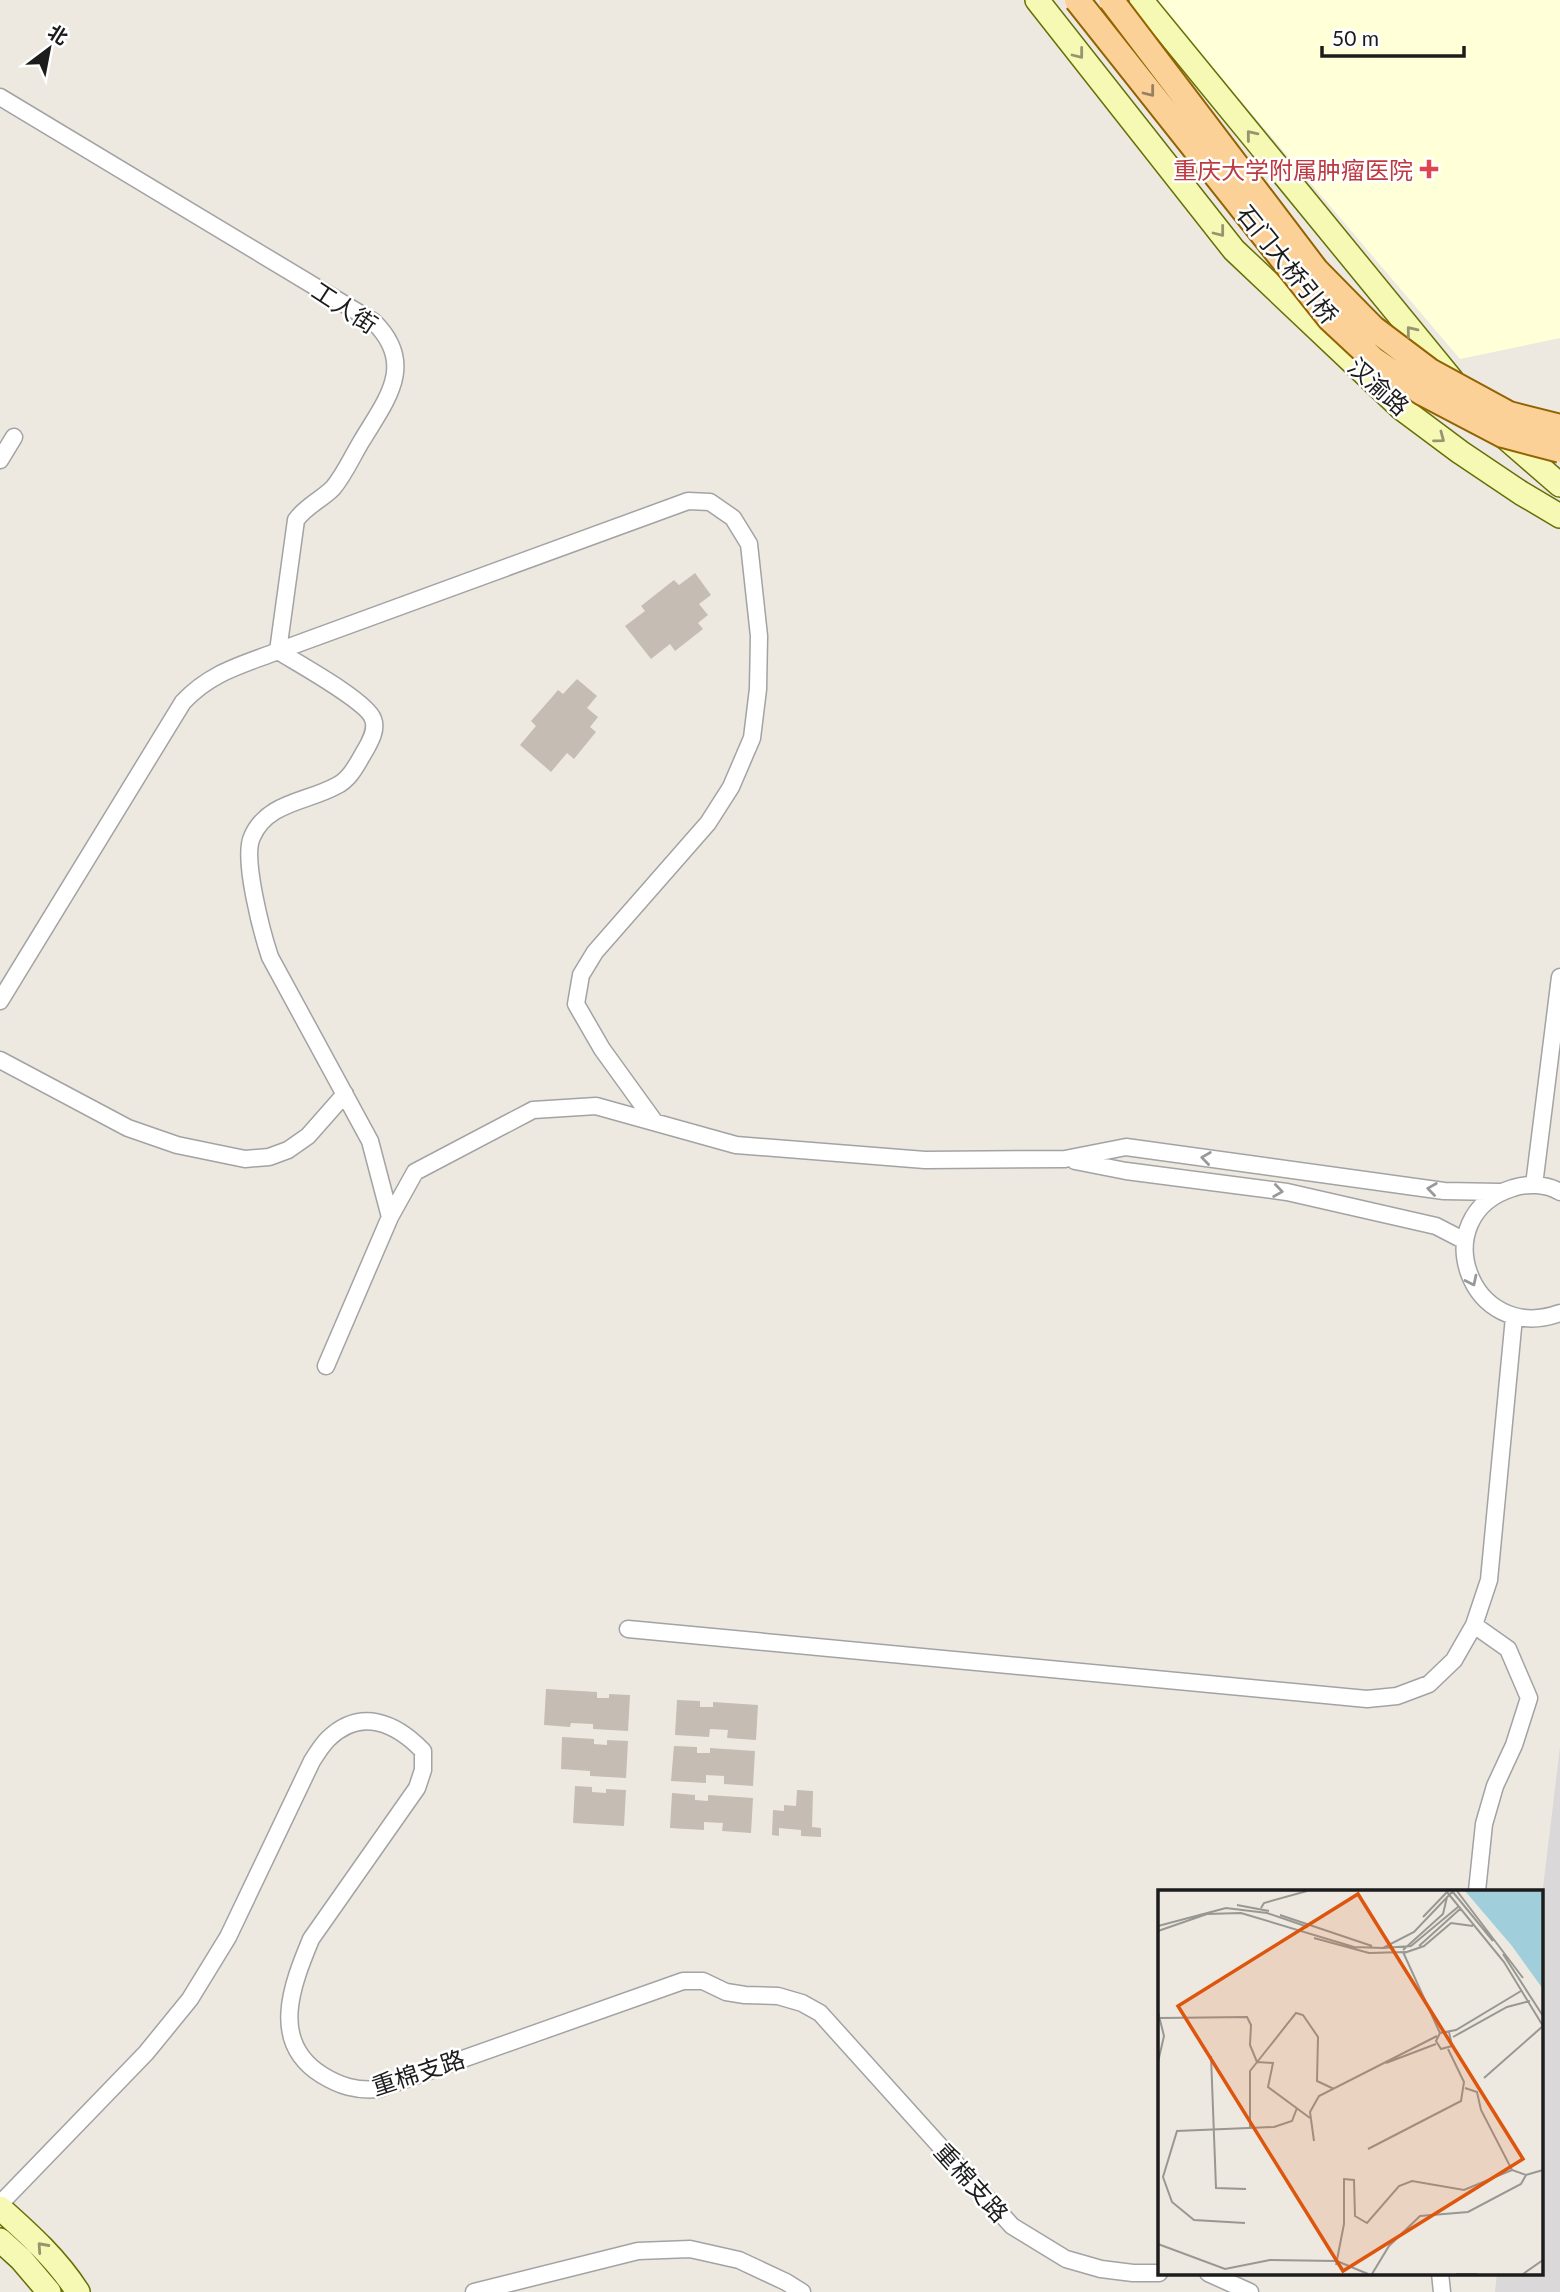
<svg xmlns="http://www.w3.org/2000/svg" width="1560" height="2292" font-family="Lato,'Noto Sans SC',sans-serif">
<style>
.residential{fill:#dad8d8}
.education{fill:#ffffd8}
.building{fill:#c5bcb4}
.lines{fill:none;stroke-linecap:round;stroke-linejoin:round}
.street-casing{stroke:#a3a3a3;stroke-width:19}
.secondary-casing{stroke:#647005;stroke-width:26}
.street{stroke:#fff;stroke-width:16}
.secondary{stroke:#f5f9b3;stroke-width:23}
.primary-bridge-casing{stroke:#936300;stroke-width:28;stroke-linecap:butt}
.primary-bridge{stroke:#fbd198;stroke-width:24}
.oneway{stroke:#93966f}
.oneway2{stroke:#978060}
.oneway3{stroke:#999}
.health-dot{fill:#e0444e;stroke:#fff;stroke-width:2.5}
.labels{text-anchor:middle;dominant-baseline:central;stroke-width:5;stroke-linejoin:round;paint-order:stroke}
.health-label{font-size:24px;fill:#be3a42;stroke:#fff;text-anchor:end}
.street-label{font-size:24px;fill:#1c1c1c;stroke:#fff}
.inset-road{fill:none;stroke:#999792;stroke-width:2}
.view{fill:#de560d;fill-opacity:0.15;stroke:#de560d;stroke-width:3.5}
.inset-edge{fill:none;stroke:#1c1c1c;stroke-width:3.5}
</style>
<rect width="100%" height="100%" fill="#ede9e1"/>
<path class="residential" d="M1560 1747V2292H1495L1497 2273H1541V1904Z"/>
<path class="education" d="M1155 0H1560V338L1460 359Z"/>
<path class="building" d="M695 573 711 595 699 604 708 615 698 623 703 629 675 651 670 644 651 659 625 626 645 611 641 606 674 580 679 585Z
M577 679 597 696 587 708 598 717 590 727 596 732 574 759 567 753 551 772 520 745 536 726 531 721 553 696 558 690 563 694Z
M546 1689 597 1692V1698H609V1694L630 1695 628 1731 593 1729V1724L571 1723 570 1727 544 1725Z
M677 1700 700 1701V1707H713V1702L758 1705 756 1740 727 1738 728 1730 710 1729 709 1737 675 1735Z
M562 1737 594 1739V1744L607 1745V1740L628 1741 626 1778 590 1776V1771L561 1769Z
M674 1746 697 1747V1753H710V1748L755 1751 753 1786 724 1784V1776L706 1775V1783L671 1781Z
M575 1786 592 1787V1792L606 1793V1789L626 1790 624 1826 573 1823Z
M797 1790 813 1791 812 1827 821 1828V1837L801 1836V1830L779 1828V1836L772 1835 773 1810 784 1811V1805L796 1806Z
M672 1793 695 1795V1800L708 1801V1795L753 1798 751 1833 722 1831 723 1823 704 1822V1830L670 1828Z"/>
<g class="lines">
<g class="street-casing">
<path id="street" d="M0 97 374 322C417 365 386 400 361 442 352 457 344 475 333 488 321 500 306 506 296 520L278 651
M0 460 14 437
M278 651C297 663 367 701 373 719 377 729 371 740 366 749 358 762 351 779 336 786 307 802 267 802 252 837 242 858 262 933 270 957L370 1141 390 1217
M0 1001 183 702C211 672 242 665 278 651L688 501 710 502 733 518 749 544 759 636 758 689 752 738 731 787 708 823 595 952 581 975 576 1004 602 1049 654 1121
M0 1060 128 1128 177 1145 245 1159 269 1157 288 1150 308 1136 345 1094
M1075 1161 1126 1171 1287 1192 1436 1226 1465 1241
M1534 1185 1560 977
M1560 1192C1547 1184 1527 1183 1513 1188 1424 1215 1469 1346 1560 1313
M326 1366 390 1217 415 1172 533 1110 596 1106 736 1145 925 1160 1065 1159 1126 1147 1444 1191 1500 1192
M1474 1625 1508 1649 1529 1698 1514 1745 1495 1786 1484 1824 1477 1891
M628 1629 1367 1699 1397 1696 1429 1684 1454 1660 1474 1625 1489 1580 1514 1317
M0 2204 146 2053 190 1999 228 1937 312 1761C317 1753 322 1745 328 1739 361 1707 396 1723 423 1751V1770L417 1788 311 1939C292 1985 269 2042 322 2075 340 2086 356 2091 378 2089L683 1981H703L726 1992 745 1995 778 1996 802 2003 820 2013 1012 2226 1066 2259 1101 2269 1133 2273H1159
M1208 2273 1250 2292
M1440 2273 1442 2292
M474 2292 638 2251 690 2249 739 2260 786 2282 802 2292"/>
</g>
<g class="secondary-casing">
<path id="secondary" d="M1037 0 1234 250 1401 408 1460 452 1521 493 1560 516
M1141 0 1452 380
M1499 432 1560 485
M0 2208C29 2234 57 2259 78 2292
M0 2240 21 2259 49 2292"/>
</g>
<use href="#street" class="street"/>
<use href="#secondary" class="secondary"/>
<g class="primary-bridge-casing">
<path id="primary-bridge" d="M1077 0 1330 319 1374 360 1421 392 1503 435 1560 450
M1111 0 1316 270 1373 328 1430 371 1509 414 1560 427"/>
</g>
<use href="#primary-bridge" class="primary-bridge"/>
</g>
<defs><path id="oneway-chevron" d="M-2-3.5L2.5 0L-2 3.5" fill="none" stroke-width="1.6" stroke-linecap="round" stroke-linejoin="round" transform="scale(1.75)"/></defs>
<g class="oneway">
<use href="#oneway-chevron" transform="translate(1079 54) rotate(52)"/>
<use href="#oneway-chevron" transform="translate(1251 135) rotate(-129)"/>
<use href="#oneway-chevron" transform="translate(1220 232) rotate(52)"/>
<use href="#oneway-chevron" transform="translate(1411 331) rotate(-129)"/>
<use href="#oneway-chevron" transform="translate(1440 438) rotate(37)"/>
<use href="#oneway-chevron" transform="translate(42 2247) rotate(-132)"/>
</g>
<use class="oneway2" href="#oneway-chevron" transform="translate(1150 92) rotate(52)"/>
<g class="oneway3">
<use href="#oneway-chevron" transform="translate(1206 1158) rotate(-172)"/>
<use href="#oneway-chevron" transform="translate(1432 1189) rotate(-172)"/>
<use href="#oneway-chevron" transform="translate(1278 1191) rotate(8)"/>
<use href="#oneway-chevron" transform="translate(1472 1281) rotate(64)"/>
</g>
<path class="health-dot" d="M1425.5 158.5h7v7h7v7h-7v7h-7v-7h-7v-7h7z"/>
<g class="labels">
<g class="health-label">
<text x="1413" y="169">重庆大学附属肿瘤医院</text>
</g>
<g class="street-label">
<text transform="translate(1288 264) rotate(51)">石门大桥引桥</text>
<text transform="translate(345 307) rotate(33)">工人街</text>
<text transform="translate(1379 386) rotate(42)">汉渝路</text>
<text transform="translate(418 2072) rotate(-18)">重棉支路</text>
<text transform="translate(972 2182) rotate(48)">重棉支路</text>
</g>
</g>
<g transform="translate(1158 1890)">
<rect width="385" height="385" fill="#ede9e1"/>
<path d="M307 1H385V99L354 56Z" fill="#a1cedb"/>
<path class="inset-road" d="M294 1 335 51M299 1 365 88M289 2 346 72 385 136M79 15 111 21M103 18 106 13 149 1M122 25 214 56M265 27 290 1M0 36 68 18 109 23 150 37M0 41 49 24 83 23 196 57 225 58 256 42 295 1M156 48 211 63 248 62M261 56 302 19M225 58 253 56 300 17M245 60 285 24 289 7M245 62 282 143M246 63 266 56 293 33 315 36M345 64 385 126M0 122 6 146 0 172M2 128 89 127 93 135 92 155 99 172M291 142 294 156 283 159 278 151 282 143 298 140 363 101M295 147 349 117 372 111M53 166 58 298 88 299M99 172 115 173 110 197 152 228M228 173 278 154M326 188 385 136M307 198 319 202 323 220 354 280 368 285 385 280M92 238V181L138 123 145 125 160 147 159 191 176 199M156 251 152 222 161 206 279 146M210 259 303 211 306 192 290 159M87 333 36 330 14 312 5 287 19 241 116 237 134 231 139 218M0 354 67 379 112 370 179 371 210 384M178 375 186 334V289L196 290 197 326 209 333 241 296 254 291 306 300 354 280M214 384 231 356 262 326 310 322 363 294 368 285M298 384H320M365 384 385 370"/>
<path class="view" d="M200 4 365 269 185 381 20 116Z"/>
<rect width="385" height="385" class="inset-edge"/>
</g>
<g transform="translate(49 49) rotate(32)" stroke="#ffffff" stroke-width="5" paint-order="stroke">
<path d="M0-5L12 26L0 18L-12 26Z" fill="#1c1c1c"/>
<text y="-10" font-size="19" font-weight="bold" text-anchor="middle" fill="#1c1c1c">北</text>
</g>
<path d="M1322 46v10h142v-10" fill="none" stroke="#1c1c1c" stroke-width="3.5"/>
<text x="1332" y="46" font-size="21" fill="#1c1c1c" stroke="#ffffff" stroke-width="5" paint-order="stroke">50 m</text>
</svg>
